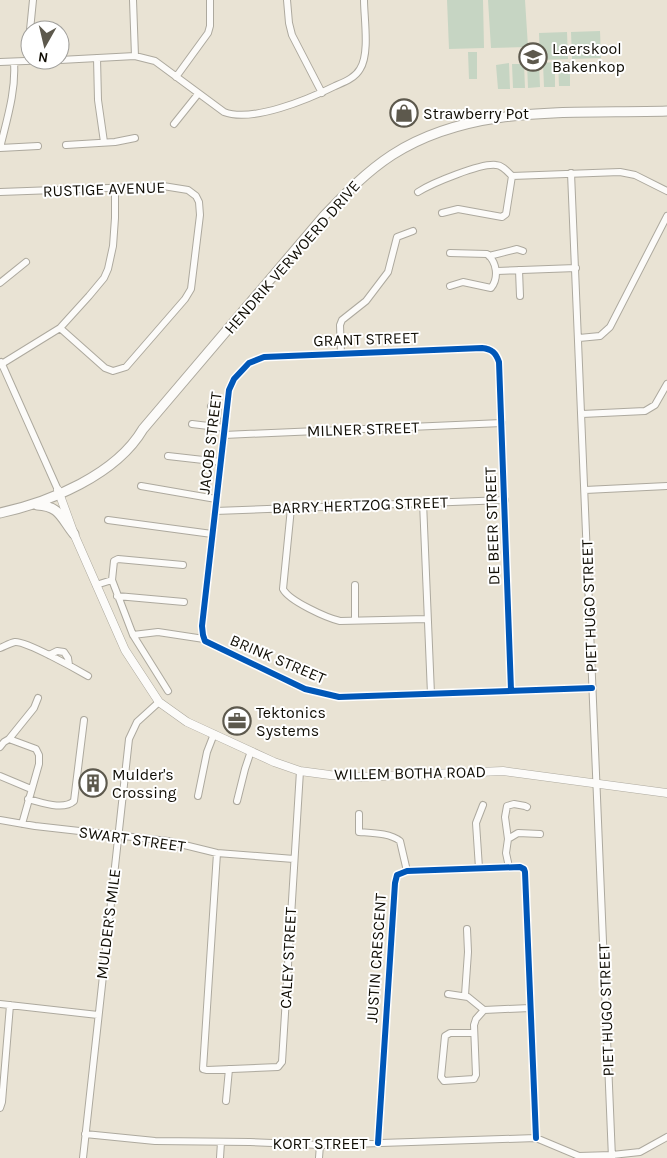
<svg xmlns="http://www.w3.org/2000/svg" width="667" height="1158" font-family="Karla,sans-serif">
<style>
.garden{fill:#c6d5c3}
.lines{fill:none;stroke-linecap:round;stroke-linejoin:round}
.minor-casing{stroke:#ada99e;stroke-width:8}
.tertiary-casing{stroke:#ada99e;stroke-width:9}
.secondary-casing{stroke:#ada99e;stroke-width:11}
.minor{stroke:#fcfbf9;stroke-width:6}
.tertiary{stroke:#fcfbf9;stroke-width:8}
.secondary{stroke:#fcfbf9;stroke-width:9}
.cycleway-casing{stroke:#fff;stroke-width:9}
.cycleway{stroke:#0057b8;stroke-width:6}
.labels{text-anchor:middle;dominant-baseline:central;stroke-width:4;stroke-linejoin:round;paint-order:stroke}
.poi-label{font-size:16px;fill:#110e05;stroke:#fff;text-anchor:start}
.street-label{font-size:16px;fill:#110e05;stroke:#fff}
</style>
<rect width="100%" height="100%" fill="#e9e3d4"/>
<path class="garden" d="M447 0H483L484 48 449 49Z
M488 0H525L528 47 491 48Z
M600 31 601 58 572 59 571 32Z
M567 32 568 59 540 60 539 33Z
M468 52H477V79H469Z
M555 62V87H544L543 63Z
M558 62H570V86H559Z
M509 63 510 89H498L496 65Z
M527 63H539L540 87 528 88Z
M512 64H524L525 88H513Z"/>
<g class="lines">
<g class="minor-casing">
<path id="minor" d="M133 0 135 56
M287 0 289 23 292 35 322 93
M30 30 33 0
M97 58 98 100 104 142
M60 60 135 56 155 61 224 112C252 123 309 99 335 86 344 82 355 78 360 69 370 54 364 18 364 0
M0 62 51 60
M176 77 208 33 210 26V0
M174 124 198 94
M66 145 115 142 135 138
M0 148C7 119 16 91 14 62
M0 148 38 146
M571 173 612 1158
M0 192 163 186 188 190 196 196 199 202 200 215 191 289 185 299 126 367 113 371 105 368 60 328
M418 192C432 183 481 163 496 165 502 165 507 171 512 176
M442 213 458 209 502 217 506 214 512 176 620 172 635 175 667 191
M450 253 487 254C497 262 499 278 491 288L463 282 450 286
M489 256 517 249 523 251
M519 270 520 296
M497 271 576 268
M0 283 26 262
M579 338 600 336 610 327 667 216
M341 354 340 325 342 320 366 301 388 272 397 237 413 231
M1 362 58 490
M0 365 60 328 89 296 104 278 108 269 113 246 115 218V188
M211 406 218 409 216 427
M582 414 645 411 655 405 667 384
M192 424 225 428
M224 435 502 423
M168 456 221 462
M141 486 216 499
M585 490 667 486
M423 502 431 694
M291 508 283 589C289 601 327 618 340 621L427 619
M215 511 505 500
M108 520 212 534
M96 585 112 580
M355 585V620
M117 596 184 602
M133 635 158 632 204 639
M0 648C5 646 10 643 15 642 26 641 76 669 88 676
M49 655 57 651 64 652 68 658 69 665
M511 690 499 362C496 353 492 349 482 348L264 357 249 363 234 379 229 390 202 626 203 635 205 641 305 689 339 697 592 688
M168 691 133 635 112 580 114 561 118 559 183 565
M9 739 36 749 39 755V764L22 824
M0 747 4 742 9 739 34 708 38 698
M0 776 31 789
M198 796 207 752 214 734
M28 799C41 802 63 811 74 801L84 720
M237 801 245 769 251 751
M359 814V832C372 833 390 833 400 841L407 871
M0 820 35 826 168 841 217 853 294 859
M508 839 505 817 507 806 514 804 525 806 527 807
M217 853 203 1069 207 1070 278 1067 282 1062 300 771
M509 867 506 853 508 839 518 833 540 834
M479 868 476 823 483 805
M448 994 468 997 484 1010
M465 995 468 952 467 929
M0 1004 98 1015
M484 1010 530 1008
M474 1033H450L445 1036 441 1077 444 1081 474 1079 476 1075 474 1025 476 1019 484 1010
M226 1101 229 1069
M0 1108 2 1102 10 1005
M85 1134 155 1141 250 1142 320 1145 536 1138 579 1156 612 1155 640 1152 667 1137
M378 1143 395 883 397 875 407 871 520 867 524 869 525 872 536 1138
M83 1158 129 739 137 722 159 702
M220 1158 221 1142
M319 1158 320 1145"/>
</g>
<g class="tertiary-casing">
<path id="tertiary" d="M58 490 74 534 125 650 159 702 187 722 274 762 300 771 330 775 358 777 503 771 667 793"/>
</g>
<g class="secondary-casing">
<path id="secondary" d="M37 505C60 506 61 518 74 534
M0 513C50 502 116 475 143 429L324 216C346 193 366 172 392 155 473 103 575 114 667 111"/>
</g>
<use href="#minor" class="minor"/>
<use href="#tertiary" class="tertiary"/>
<use href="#secondary" class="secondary"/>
<g class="cycleway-casing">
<path id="cycleway" d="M511 690 499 362C496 353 492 349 482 348L264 357 249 363 234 379 229 390 202 626 203 635 205 641 305 689 339 697 592 688
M378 1143 395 883 397 875 407 871 520 867 524 869 525 872 536 1138"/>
</g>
<use href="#cycleway" class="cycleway"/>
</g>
<defs>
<g id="school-ring" transform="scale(1.4375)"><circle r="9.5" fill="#fff" stroke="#5d594d" stroke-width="1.5"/><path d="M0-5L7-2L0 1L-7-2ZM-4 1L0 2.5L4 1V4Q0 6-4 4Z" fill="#5d594d"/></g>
<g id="shop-ring" transform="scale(1.4375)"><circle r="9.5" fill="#fff" stroke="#5d594d" stroke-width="1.5"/><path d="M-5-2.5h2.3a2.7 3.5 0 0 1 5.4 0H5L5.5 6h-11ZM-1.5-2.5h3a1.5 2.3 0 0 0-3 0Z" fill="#5d594d"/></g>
<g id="office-ring" transform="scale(1.4375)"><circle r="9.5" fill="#fff" stroke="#5d594d" stroke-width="1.5"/><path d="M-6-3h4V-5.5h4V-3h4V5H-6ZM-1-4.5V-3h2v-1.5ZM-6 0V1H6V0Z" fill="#5d594d"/></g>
<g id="building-ring" transform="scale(1.4375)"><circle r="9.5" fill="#fff" stroke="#5d594d" stroke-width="1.5"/><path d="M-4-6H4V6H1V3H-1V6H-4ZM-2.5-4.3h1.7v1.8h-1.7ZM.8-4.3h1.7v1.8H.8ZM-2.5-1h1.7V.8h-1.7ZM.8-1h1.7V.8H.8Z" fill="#5d594d"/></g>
</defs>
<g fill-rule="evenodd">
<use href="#school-ring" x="533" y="57"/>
<use href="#shop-ring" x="404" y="113"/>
<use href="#office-ring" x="237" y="721"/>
<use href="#building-ring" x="93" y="783"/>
</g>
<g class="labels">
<g class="poi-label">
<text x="552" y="48">Laerskool<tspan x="552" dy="18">Bakenkop</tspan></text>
<text x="423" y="113">Strawberry Pot</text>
<text x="256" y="712">Tektonics<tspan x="256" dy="18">Systems</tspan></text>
<text x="112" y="774">Mulder's<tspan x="112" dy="18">Crossing</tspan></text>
</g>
<g class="street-label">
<text transform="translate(104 189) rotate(-2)">RUSTIGE AVENUE</text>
<text transform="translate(292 257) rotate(-49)">HENDRIK VERWOERD DRIVE</text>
<text transform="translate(366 339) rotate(-2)">GRANT STREET</text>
<text transform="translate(363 429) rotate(-2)">MILNER STREET</text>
<text transform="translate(210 443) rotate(-83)">JACOB STREET</text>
<text transform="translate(360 505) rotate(-2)">BARRY HERTZOG STREET</text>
<text transform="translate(492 526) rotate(-92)">DE BEER STREET</text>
<text transform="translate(589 606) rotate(-92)">PIET HUGO STREET</text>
<text transform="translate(278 659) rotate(23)">BRINK STREET</text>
<text transform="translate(410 773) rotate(-1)">WILLEM BOTHA ROAD</text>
<text transform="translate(132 839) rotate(8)">SWART STREET</text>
<text transform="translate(108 924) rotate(-83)">MULDER'S MILE</text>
<text transform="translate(288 958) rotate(-87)">CALEY STREET</text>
<text transform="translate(376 958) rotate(-86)">JUSTIN CRESCENT</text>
<text transform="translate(606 1010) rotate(-92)">PIET HUGO STREET</text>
<text x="320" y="1143">KORT STREET</text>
</g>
</g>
<g transform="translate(45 45) rotate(188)"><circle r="24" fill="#ffffff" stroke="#a09f9b"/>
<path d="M0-4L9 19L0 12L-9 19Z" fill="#5d594d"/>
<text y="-8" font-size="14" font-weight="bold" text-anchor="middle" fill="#110e05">N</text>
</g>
</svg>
